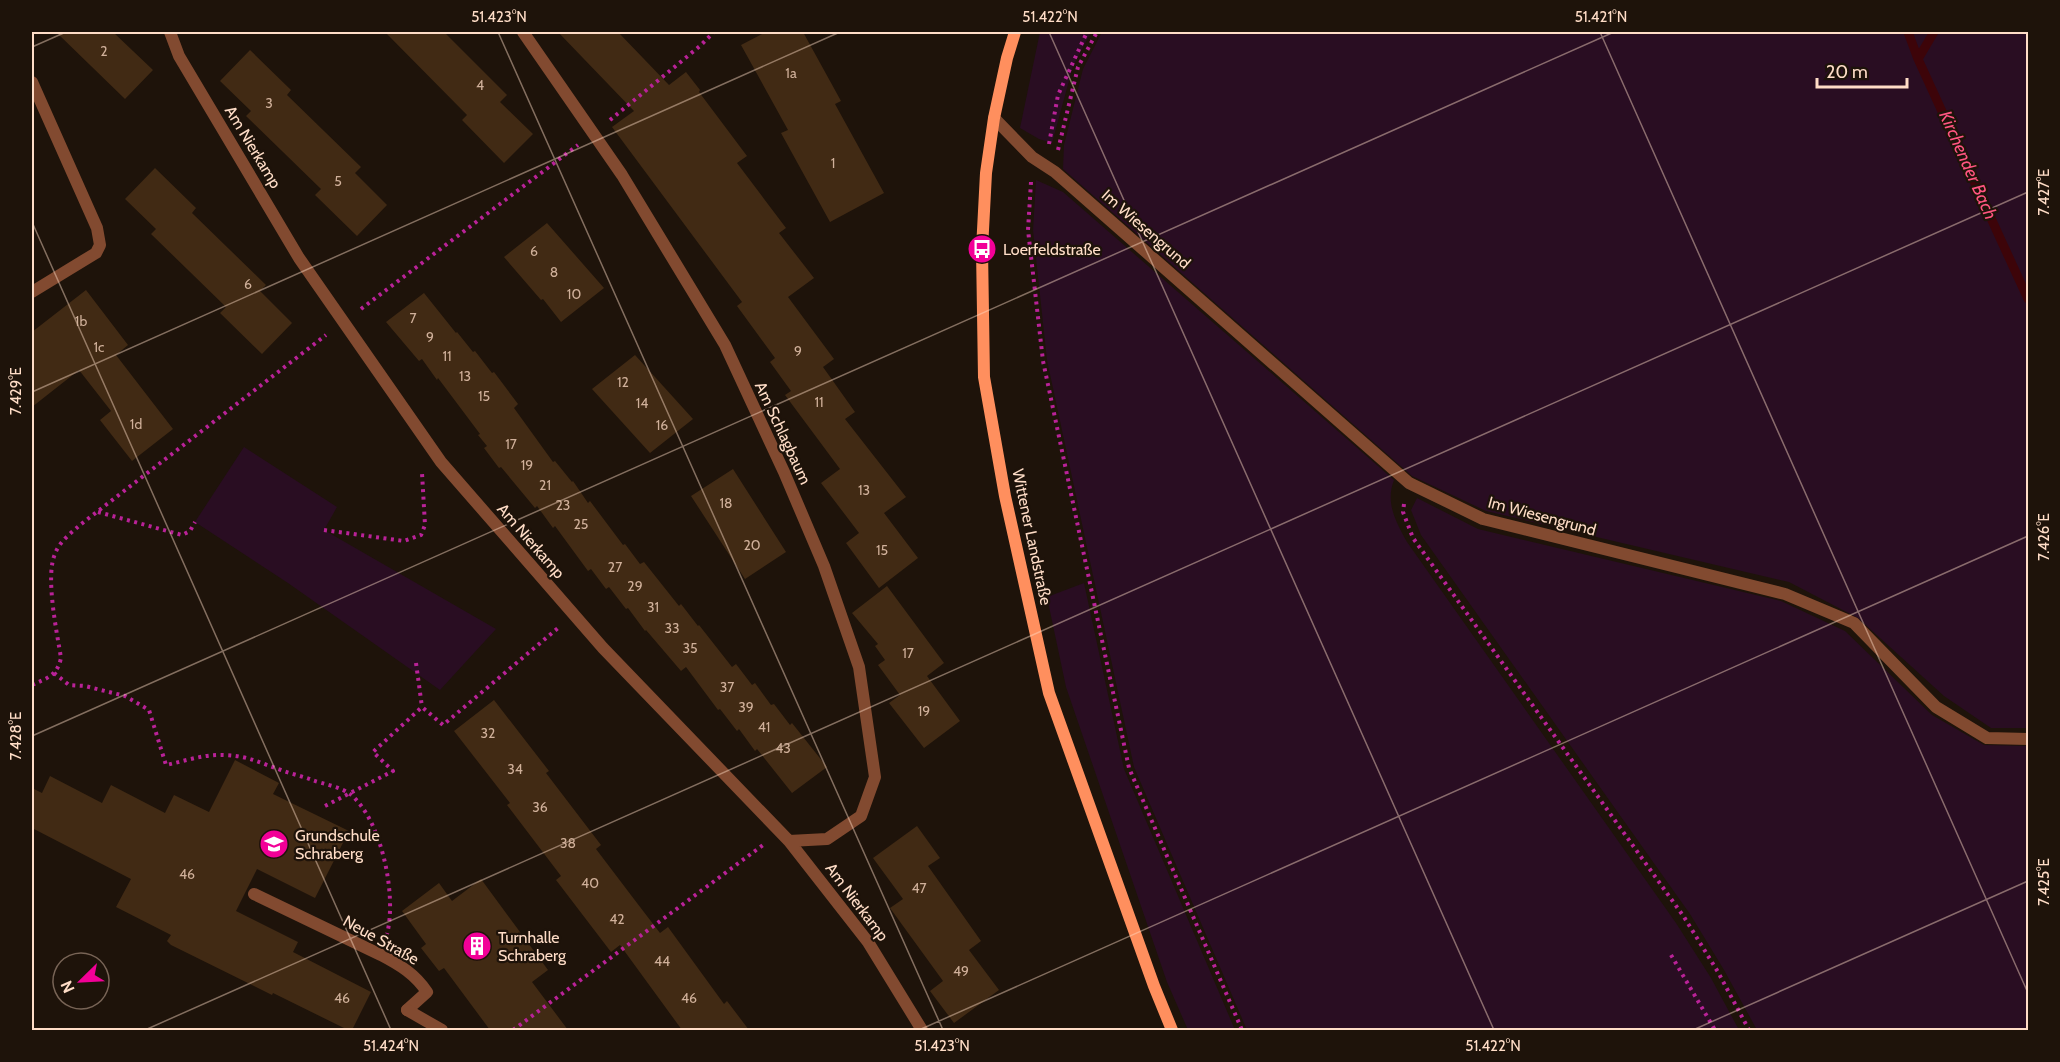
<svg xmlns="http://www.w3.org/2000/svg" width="2060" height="1062" font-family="Cabin,sans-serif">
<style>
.green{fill:#290d22}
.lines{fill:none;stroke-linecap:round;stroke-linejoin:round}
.stream{stroke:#3d0409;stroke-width:9}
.building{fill:#412a14}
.path{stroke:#b92298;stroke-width:4;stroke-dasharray:3 4.5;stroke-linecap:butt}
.lane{stroke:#824a30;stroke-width:12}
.street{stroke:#824a30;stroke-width:12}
.secondary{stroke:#ff8f5e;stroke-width:12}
.ticks{fill:none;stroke:#ffddc7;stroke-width:1.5;stroke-opacity:0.45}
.labels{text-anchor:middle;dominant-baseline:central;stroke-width:4.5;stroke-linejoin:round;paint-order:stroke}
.number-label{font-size:14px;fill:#d0b09a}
.street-label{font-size:16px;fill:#ffddc7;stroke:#1e130a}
.poi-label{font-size:16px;fill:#ffddc7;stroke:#1e130a;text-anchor:start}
.water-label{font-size:18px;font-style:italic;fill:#ff5581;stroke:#1e130a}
.neatline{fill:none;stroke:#ffddc7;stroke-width:2}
.ticks-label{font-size:15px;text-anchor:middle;fill:#ffddc7}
</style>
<rect width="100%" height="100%" fill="#1e130a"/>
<path class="green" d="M1040 32H1091L1073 66 1052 143 1039 139 1020 128Z
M1102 32H2028V728H1991L1944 696 1858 618 1789 582 1486 511 1412 476 1063 169 1064 145 1083 69Z
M1036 180 1063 192 1394 480C1385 503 1396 522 1407 542L1676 923 1711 978 1739 1030H1247L1134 767 1047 360 1033 230Z
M244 447 337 507 324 530 496 629 440 690 288 583 195 522Z
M1417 498 1478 529 1781 601 1845 631 1932 715 1984 745 2028 746V1030H1757L1724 970 1690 914 1421 535 1411 510Z
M1084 583 1124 769 1235 1030H1188L1167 982 1066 687 1047 597Z"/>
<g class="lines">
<path class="stream" d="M1908 32 1918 59 2028 299
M1918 59 1934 32"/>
</g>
<path class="building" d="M56 32H113L153 70 125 99Z
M385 32H444L507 95 500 102 533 134 504 163 462 120 467 115Z
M558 32H618L669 85 686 72 700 90 699 92 747 156 737 163 786 228 779 233 814 278 788 297 834 359 823 367 855 412 845 419 906 497 884 513 918 558 879 588 846 543 859 533 821 483 840 469 785 395 791 391 770 362 775 358 737 306 742 302 612 127 634 111Z
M766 32H803L841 101 835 104 884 193 830 222 781 133 788 130 741 45Z
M250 50 291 90 287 95 361 167 355 173 387 205 357 236 315 195 321 189 246 116 251 111 220 81Z
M155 168 196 208 192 213 266 285 260 291 292 323 262 354 220 313 226 307 151 234 156 229 125 199Z
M547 223 604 288 561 322 543 299 541 300 504 257Z
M86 290 128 345 116 355 173 429 132 461 100 420 111 411 79 370 32 407V332Z
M424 293 456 333 457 332 473 352 475 351 492 373 494 372 518 404 514 408 553 462 555 461 572 482 573 481 588 503 590 501 623 545 625 544 640 564 644 562 679 606 681 604 698 626 699 625 732 667 736 664 752 685 755 683 771 705 774 704 790 725 792 723 827 767 792 793 757 749 755 751 739 729 737 731 720 709 718 710 686 667 681 671 646 630 645 631 628 608 626 609 609 587 606 589 591 569 588 571 555 526 553 528 537 506 535 508 501 467 499 468 484 448 487 446 478 435 480 434 438 378 437 380 422 359 419 361 386 322Z
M635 355 693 419 650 453 592 389Z
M733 469 786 552 745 579 691 496Z
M887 586 944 663 927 676 960 721 924 748 889 703 900 695 878 665 885 660 875 646 878 644 852 613Z
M494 700 549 771 546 773 601 845 596 849 637 903 660 933 668 927 724 1004 727 1001 749 1030H682L620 945 611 952 556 880 561 876 507 805 510 803 454 731Z
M235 760 279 783 273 794 349 831 315 898 257 869 236 911 298 942 293 952 371 992 352 1030H348L273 993 272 995 171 945 167 941 171 935 116 907 131 879 32 828V788L42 793 50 776 102 803 111 785 165 813 174 795 209 812Z
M917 826 940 858 928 866 981 941 969 950 999 990 954 1023 930 991 943 981 890 908 903 899 873 858Z
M481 879 548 970 532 982 568 1030H490L444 968 439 971 421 948 426 944 402 911 439 883 452 901Z"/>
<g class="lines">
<path class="path" d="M610 120 700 46 714 32
M1049 144 1058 95 1087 32
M1058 150 1078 67 1097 32
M1031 182 1028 230 1043 361 1129 768 1242 1030
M361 309 578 145
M1404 504 1403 512 1413 538 1684 917 1718 972 1749 1030
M98 512 182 535 190 531 195 522
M324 530 404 541 421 535 425 525 422 473
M416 663 422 707
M54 673 69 685 85 686 125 696 149 710 166 765C185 761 204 754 225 755 249 756 260 763 281 770 291 774 302 776 312 780 323 784 341 787 350 794 382 820 397 896 387 934
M32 685C47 678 57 676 61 658 57 633 45 576 55 554 59 542 71 533 80 525L326 335
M325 806 393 771 373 752 422 707 443 725 558 628
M1671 955 1715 1030
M513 1030 763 845"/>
<path class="lane" d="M32 82 97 228 100 245 96 253 32 292
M254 894 381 955C400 965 415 974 427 992L407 1010"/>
<path class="street" d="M170 32 179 56 299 258 441 462 603 648 789 841 868 942 922 1030
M523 32 622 175 725 345 784 472 824 566 859 667 875 777 861 816 827 839 789 841
M994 118 1032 157 1055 172 1409 483 1483 519 1785 594 1854 623 1936 707 1987 738 2028 739
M407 1010 442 1030"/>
<path class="secondary" d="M1015 32 1007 58 994 118 986 173 982 249 984 377 1005 496 1049 693 1154 986 1172 1030"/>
</g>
<path class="ticks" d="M498 32 943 1030M1049 32 1494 1030M1600 32 2028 993M32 47 66 32M32 222 391 1030M32 392 840 32M32 736 1614 32M145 1030 2028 192M919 1030 2028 536M1693 1030 2028 881"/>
<defs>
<g id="bus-disc" transform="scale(1.5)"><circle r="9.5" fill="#f20097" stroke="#1e130a"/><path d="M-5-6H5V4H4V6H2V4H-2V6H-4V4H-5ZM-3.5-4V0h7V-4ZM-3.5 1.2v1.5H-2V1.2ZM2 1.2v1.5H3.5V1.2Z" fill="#fff"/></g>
<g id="school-disc" transform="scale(1.5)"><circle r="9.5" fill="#f20097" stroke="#1e130a"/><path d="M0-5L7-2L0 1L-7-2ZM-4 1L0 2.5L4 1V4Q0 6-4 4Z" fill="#fff"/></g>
<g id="building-disc" transform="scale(1.5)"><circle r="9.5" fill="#f20097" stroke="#1e130a"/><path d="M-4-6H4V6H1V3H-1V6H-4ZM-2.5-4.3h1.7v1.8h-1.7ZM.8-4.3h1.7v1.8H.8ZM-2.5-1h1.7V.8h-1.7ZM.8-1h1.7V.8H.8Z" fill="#fff"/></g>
</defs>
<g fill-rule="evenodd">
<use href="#bus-disc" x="982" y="249"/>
<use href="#school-disc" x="274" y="844"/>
<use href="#building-disc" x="477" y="946"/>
</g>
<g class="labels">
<g class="number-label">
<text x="104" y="51">2</text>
<text x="791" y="73">1a</text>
<text x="480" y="85">4</text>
<text x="269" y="103">3</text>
<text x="833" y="163">1</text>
<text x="338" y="181">5</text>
<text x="534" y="251">6</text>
<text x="554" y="272">8</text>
<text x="248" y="284">6</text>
<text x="574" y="294">10</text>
<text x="413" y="318">7</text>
<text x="81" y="321">1b</text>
<text x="430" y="337">9</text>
<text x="99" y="347">1c</text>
<text x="798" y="351">9</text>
<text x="447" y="356">11</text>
<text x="465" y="376">13</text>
<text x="623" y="382">12</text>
<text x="484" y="396">15</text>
<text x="819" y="402">11</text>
<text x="642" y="403">14</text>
<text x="136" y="424">1d</text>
<text x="662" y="425">16</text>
<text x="511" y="444">17</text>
<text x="527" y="465">19</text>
<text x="545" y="485">21</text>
<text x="864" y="490">13</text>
<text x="726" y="503">18</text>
<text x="563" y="505">23</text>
<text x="581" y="524">25</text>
<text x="752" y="545">20</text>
<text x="882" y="550">15</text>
<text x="615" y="567">27</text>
<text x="635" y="586">29</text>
<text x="653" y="607">31</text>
<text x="672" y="628">33</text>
<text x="690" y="648">35</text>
<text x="908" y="653">17</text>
<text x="727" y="687">37</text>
<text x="746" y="707">39</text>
<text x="924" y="711">19</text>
<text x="764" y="727">41</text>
<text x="488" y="733">32</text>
<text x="783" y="748">43</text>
<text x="515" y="769">34</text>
<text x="540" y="807">36</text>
<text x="568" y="843">38</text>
<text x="187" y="874">46</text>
<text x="590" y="883">40</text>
<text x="919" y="888">47</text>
<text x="617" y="919">42</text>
<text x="662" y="961">44</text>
<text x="961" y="971">49</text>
<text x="342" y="998">46</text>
<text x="689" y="998">46</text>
</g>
<g class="street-label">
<text transform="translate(253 147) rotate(59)">Am Nierkamp</text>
<text transform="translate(1146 229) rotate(41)">Im Wiesengrund</text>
<text transform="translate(783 433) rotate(65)">Am Schlagbaum</text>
<text transform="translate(1542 516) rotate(15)">Im Wiesengrund</text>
<text transform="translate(1032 537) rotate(78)">Wittener Landstraße</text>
<text transform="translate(531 541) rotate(49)">Am Nierkamp</text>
<text transform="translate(857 902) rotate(53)">Am Nierkamp</text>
<text transform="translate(381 940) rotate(29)">Neue Straße</text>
</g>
<g class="poi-label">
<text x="1003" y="249">Loerfeldstraße</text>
<text x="295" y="835">Grundschule<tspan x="295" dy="18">Schraberg</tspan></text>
<text x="498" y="937">Turnhalle<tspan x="498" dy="18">Schraberg</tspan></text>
</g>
<g class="water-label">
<text transform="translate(1968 165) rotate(66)">Kirchender Bach</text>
</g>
</g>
<rect width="2060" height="1062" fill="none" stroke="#1e130a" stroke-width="66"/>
<g transform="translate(81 981) rotate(246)"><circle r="28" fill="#1e130a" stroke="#786456" stroke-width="1.5"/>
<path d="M0-4.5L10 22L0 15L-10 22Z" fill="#f20097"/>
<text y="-9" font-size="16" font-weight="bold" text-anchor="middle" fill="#ffddc7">N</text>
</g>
<path d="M1817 78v9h90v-9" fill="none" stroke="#ffddc7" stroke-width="3"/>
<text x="1826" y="78" font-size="18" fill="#ffddc7" stroke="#1e130a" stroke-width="4.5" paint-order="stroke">20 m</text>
<rect x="33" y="33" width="1994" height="996" class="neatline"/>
<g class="ticks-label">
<text x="499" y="22">51.423°N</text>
<text x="1050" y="22">51.422°N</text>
<text x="1601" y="22">51.421°N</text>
<text transform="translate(2044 192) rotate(-90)" y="5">7.427°E</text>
<text transform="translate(16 391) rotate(-90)" y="5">7.429°E</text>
<text transform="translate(2044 537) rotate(-90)" y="5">7.426°E</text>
<text transform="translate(16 736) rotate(-90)" y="5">7.428°E</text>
<text transform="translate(2044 882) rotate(-90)" y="5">7.425°E</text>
<text x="391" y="1051">51.424°N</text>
<text x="942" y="1051">51.423°N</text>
<text x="1493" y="1051">51.422°N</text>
</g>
</svg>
